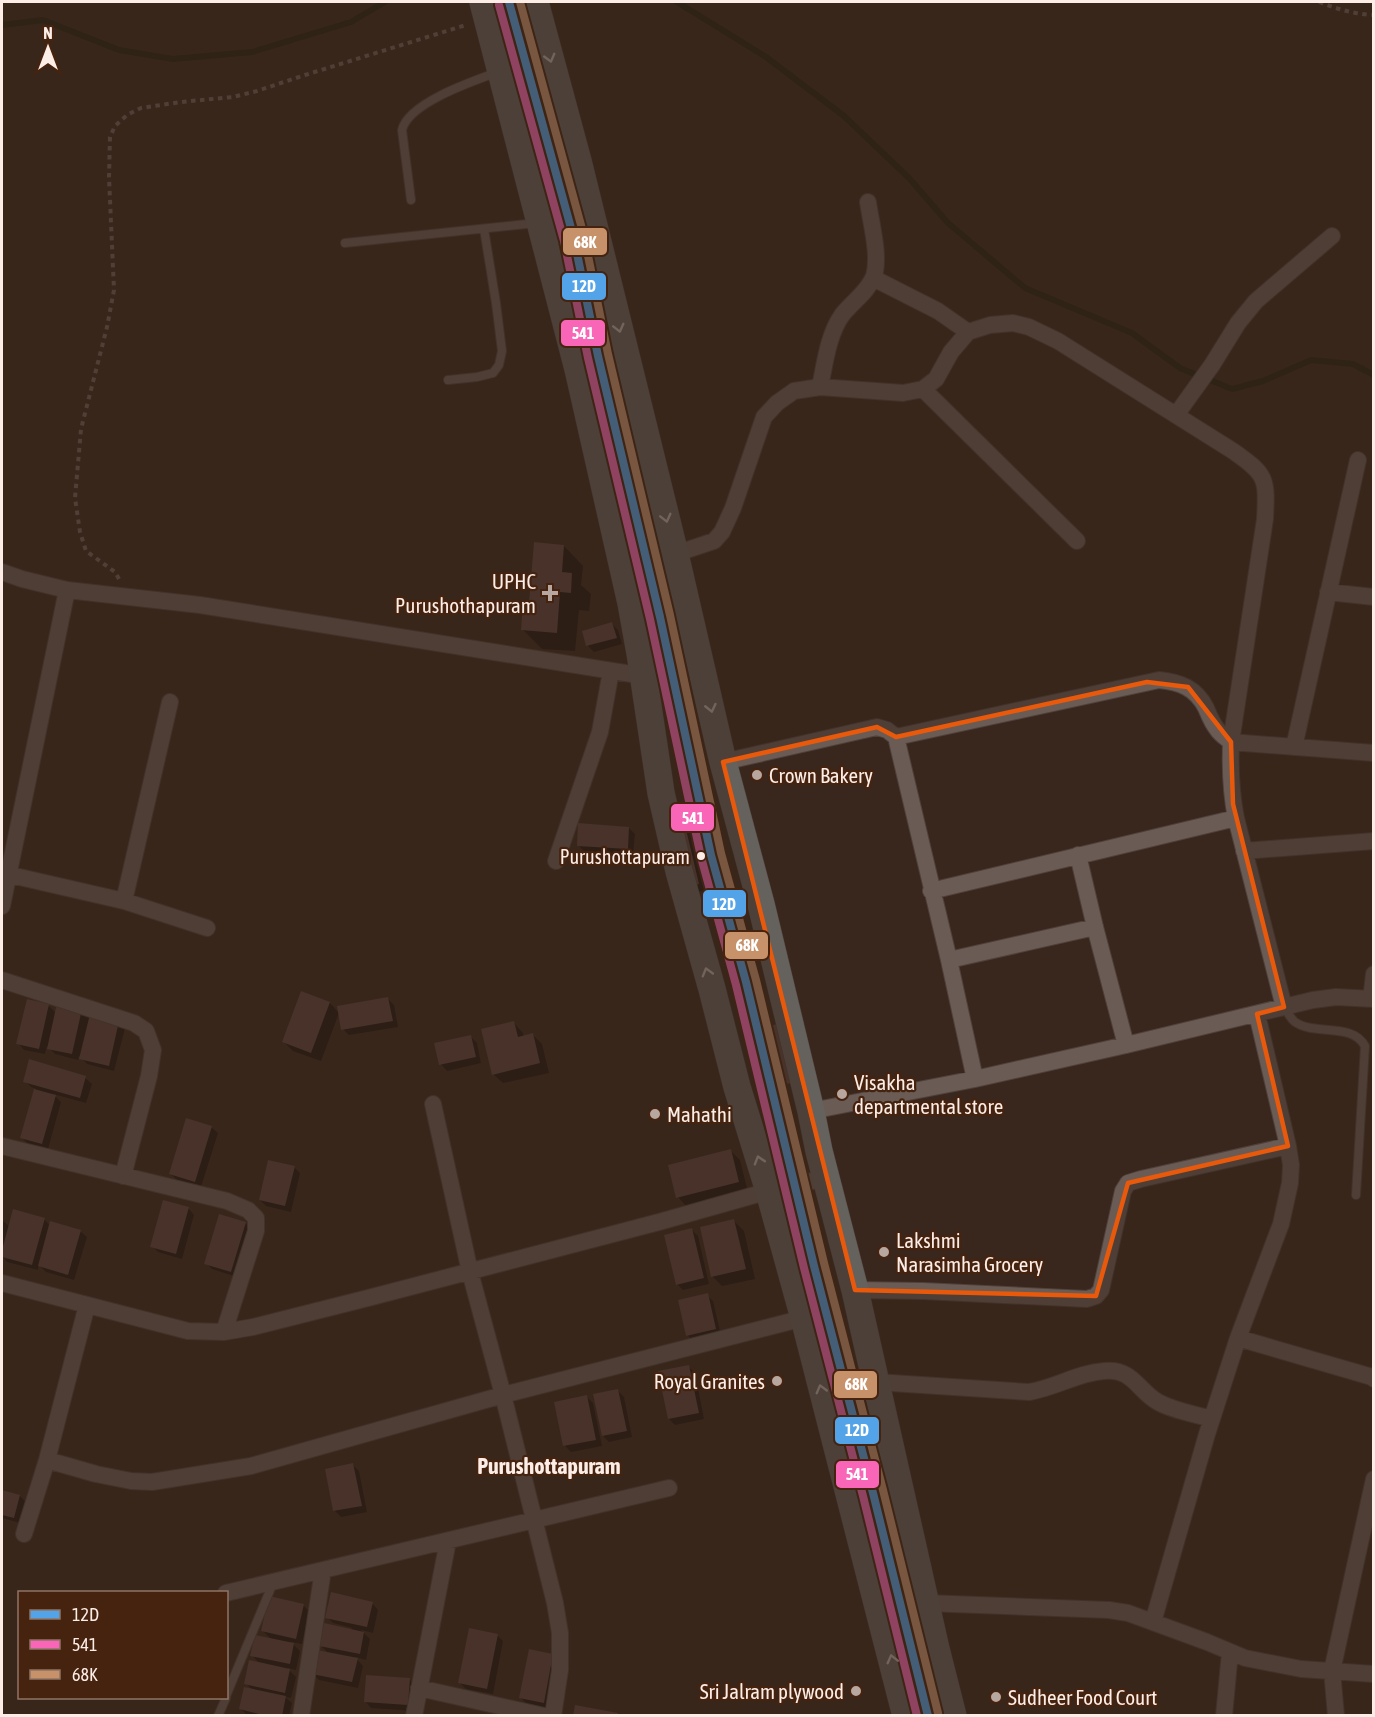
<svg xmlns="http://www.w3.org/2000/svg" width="1375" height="1717" font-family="'Asap Condensed',sans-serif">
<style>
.shadow{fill:#0007}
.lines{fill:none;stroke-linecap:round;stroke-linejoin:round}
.stream{stroke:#22210e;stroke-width:6}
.building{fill:#5b413c}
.lane-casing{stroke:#4f403a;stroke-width:10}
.street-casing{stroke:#4f403a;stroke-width:18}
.primary-casing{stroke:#4f403a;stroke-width:28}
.path{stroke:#6b5d57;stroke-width:4;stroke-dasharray:4.5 4.5;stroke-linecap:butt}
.lane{stroke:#6a5c54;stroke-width:8}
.street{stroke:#6a5c54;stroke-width:16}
.primary{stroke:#65615d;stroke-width:27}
.bus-1-casing{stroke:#46230f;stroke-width:12}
.bus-2-casing{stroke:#46230f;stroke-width:12}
.bus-3-casing{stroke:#46230f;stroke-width:12}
.bus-1{stroke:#53a3e8;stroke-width:8}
.bus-2{stroke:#fa66b7;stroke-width:8}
.bus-3{stroke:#c7916a;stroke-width:8}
.oneway{stroke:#b8aea8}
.marked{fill:none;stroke:#e8590c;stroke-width:4.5;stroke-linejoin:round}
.poi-dot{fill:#b8a79f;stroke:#46230f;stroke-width:2}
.bus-dot{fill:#fcede6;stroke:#46230f;stroke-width:2}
.labels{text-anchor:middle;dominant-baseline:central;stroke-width:4.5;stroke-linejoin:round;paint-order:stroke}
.bus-label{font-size:20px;fill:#fcede6;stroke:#46230f;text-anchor:end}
.poi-label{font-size:21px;fill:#fcede6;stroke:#46230f;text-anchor:start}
.neighbourhood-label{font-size:22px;font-weight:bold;fill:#fcede6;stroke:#46230f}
.line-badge{stroke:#46230f;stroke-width:2}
.badge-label{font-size:16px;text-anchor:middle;font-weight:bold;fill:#fff}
</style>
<rect width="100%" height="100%" fill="#39261c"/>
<path class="shadow" d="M564 546 583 566 581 585 591 594 589 611 579 610 575 651 542 649 522 629 530 604Z
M612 624 618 630 622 644 594 652 588 646Z
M684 827 690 833 705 890 698 892Z
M629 828 635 834 633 855 584 851 578 845Z
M302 993 330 1003 339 1013 321 1061 293 1051 283 1041Z
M388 999 394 1005 398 1027 349 1035 343 1029Z
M49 1006 56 1013 82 1010 90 1019 125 1028 114 1071 87 1064 79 1056 78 1060 55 1054 47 1046 45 1054 24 1050 18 1043Z
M514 1023 523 1033 524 1037 533 1035 542 1044 549 1073 503 1083 493 1074Z
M470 1036 477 1043 481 1063 447 1071 441 1064Z
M85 1078 92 1084 86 1103 53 1094 61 1102 48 1149 28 1144 22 1138 36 1089 31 1087 25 1081Z
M211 1127 218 1133 201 1187 177 1180 170 1173Z
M731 1151 740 1160 748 1192 687 1207 678 1197Z
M294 1167 300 1173 291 1212 266 1206 260 1200Z
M188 1208 194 1215 182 1259 158 1252 152 1246Z
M44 1219 50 1226 80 1231 87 1237 74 1280 46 1272 39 1265 38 1270 7 1262 2 1256V1220L10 1227Z
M734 1221 744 1231 755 1279 722 1286 713 1277Z
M245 1223 251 1229 237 1277 212 1269 206 1263Z
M692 1230 698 1236 709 1284 683 1290 677 1284Z
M707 1295 713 1301 721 1335 694 1341 687 1335Z
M689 1367 695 1373 704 1419 675 1425 669 1419Z
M617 1390 624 1397 632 1437 609 1442 603 1436Z
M587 1397 593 1403 602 1446 571 1452 565 1446Z
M353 1465 359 1471 367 1512 341 1517 335 1511Z
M2 1491 20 1496 26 1502 20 1523 2 1518Z
M372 1603 378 1610 373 1633 361 1630 370 1639 366 1660 355 1657 363 1666 358 1688 319 1680 313 1674 329 1654 321 1646 351 1630 352 1628 333 1623 327 1617Z
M303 1605 309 1611 302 1644 291 1642 300 1651 296 1670 287 1668 296 1677 291 1698 285 1697 292 1703 289 1716H248L241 1709 252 1690 246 1683 260 1664 252 1655 272 1640 263 1631Z
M497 1635 503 1641 493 1694 466 1689 460 1683Z
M553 1655 550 1709 527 1704 521 1698Z
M409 1679 415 1686 414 1711 371 1708 365 1701Z"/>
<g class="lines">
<path class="stream" d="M677 2 766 57 844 116 909 178 948 223 1025 288 1132 333 1180 368 1232 389 1263 381 1311 360 1353 364 1374 375
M2 25 43 20 119 50 173 59 252 52 351 22 385 2"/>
</g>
<path class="building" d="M534 542 564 545 562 572 572 573 571 593 560 592 557 633 521 630 523 602 529 603Z
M612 622 617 638 586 646 582 631Z
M578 823 629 827 628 849 577 846Z
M685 825 699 884 690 887 676 828Z
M301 991 330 1002 311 1053 282 1042Z
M388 997 393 1021 341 1030 337 1006Z
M27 999 49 1004 39 1049 16 1044Z
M57 1003 82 1009 72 1054 47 1049Z
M90 1014 119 1021 109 1066 79 1059Z
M514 1021 518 1037 533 1033 540 1063 492 1075 481 1029Z
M780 1023 796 1082 786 1084 770 1026Z
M471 1035 476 1057 439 1065 434 1043Z
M29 1059 86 1076 80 1098 23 1082Z
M34 1089 56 1095 42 1144 20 1138Z
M186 1118 212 1126 195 1182 169 1174Z
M731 1149 739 1182 676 1198 668 1165Z
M268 1160 295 1166 285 1206 259 1200Z
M163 1200 189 1207 176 1254 150 1247Z
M13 1209 45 1218 32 1265 2 1257V1250Z
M219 1214 246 1222 231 1272 204 1264Z
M734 1219 746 1269 711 1277 700 1227Z
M50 1221 81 1230 68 1275 38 1266Z
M692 1228 704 1278 676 1285 664 1235Z
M708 1293 716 1329 686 1336 678 1300Z
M689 1365 699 1413 668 1419 658 1371Z
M618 1389 627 1431 602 1436 593 1394Z
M587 1395 596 1440 563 1446 554 1402Z
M353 1463 362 1506 333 1511 325 1469Z
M2 1490 20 1495 14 1518 2 1515Z
M331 1592 373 1602 367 1627 325 1618Z
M269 1596 304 1604 296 1639 261 1631Z
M324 1623 364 1632 360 1654 319 1646Z
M469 1628 498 1634 487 1689 458 1683Z
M255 1635 294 1643 290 1664 250 1656Z
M529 1649 553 1654 544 1703 519 1698Z
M317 1650 358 1658 352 1682 312 1674Z
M249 1660 290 1669 285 1693 244 1684Z
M366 1675 410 1678 408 1705 364 1702Z
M244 1687 286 1696 282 1716H267L239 1709Z
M575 1705 618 1713 617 1716H573Z"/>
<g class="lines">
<g class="lane-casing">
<path id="lane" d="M411 200 402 130C408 103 473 81 498 72
M345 243 536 223
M448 380 477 377 493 373 499 365 502 351 496 303 484 229
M1284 1007C1287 1012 1291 1019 1295 1022 1315 1036 1352 1022 1365 1046L1356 1195
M226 1696 273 1583
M218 1716 226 1698"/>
</g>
<g class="street-casing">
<path id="street" d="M873 278 938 311 968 332
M820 387C825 363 828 335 842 315 852 302 868 292 874 276 880 255 871 224 868 202
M923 389 1077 541
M1176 415 1212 365 1238 323 1256 301 1332 236
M675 554 714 541 722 532 733 508 764 417 777 403 794 391 820 387 903 393 923 389 936 379 951 352 968 332 990 325 1013 323 1029 327 1058 341 1233 451C1267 475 1267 478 1265 519L1231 742C1230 768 1231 793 1236 818L1284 1007
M2 572 22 579 67 590 200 605 644 676
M1328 592 1374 597
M896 737 1159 680C1180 682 1196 688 1206 708 1209 715 1212 723 1217 729 1220 734 1226 738 1231 742L1374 753
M1294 747 1358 460
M723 762 877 727 887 730 896 737 949 960 975 1079
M1244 851 1374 841
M1078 855 1095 927 1126 1045
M556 861 600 732 611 671
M2 873 124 901 170 702
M931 891 1236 818
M124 901 207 928
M2 906 67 590
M949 960 1095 927
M2 980 134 1023 146 1031 153 1050 149 1076 123 1176
M1371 999 1374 974
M433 1104 470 1272 503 1395 555 1603 560 1633V1670L553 1716
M811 1111 975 1079 1126 1045 1313 1000 1336 997 1374 999
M2 1146 227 1201 248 1210 256 1218V1231L224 1332
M2 1283 188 1331 224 1332 253 1327 368 1298 659 1222 769 1191 795 1186 826 1177
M855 1290 923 1291 1087 1299 1096 1296 1101 1290 1123 1191 1128 1183 1141 1179 1288 1146
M1238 1338 1372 1377 1374 1379
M876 1382 1029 1392C1055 1388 1077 1373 1104 1371 1133 1368 1138 1391 1158 1402 1174 1411 1195 1414 1212 1419
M47 1460 96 1474 131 1481 152 1482 251 1466 503 1395 804 1318
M24 1534 47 1460 87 1305
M226 1593 669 1488
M926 1603 1109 1610 1128 1613 1207 1642 1245 1658 1301 1669 1374 1674
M1153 1622 1207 1434 1238 1338 1281 1224 1290 1183 1291 1165 1288 1146 1257 1014
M419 1688 544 1716
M301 1716 323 1570
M414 1716 448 1541
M1224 1716 1230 1652
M1336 1716 1332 1671 1374 1479"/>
</g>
<g class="primary-casing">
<path id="primary" d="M483 2 578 369 631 603 640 653 661 793 679 871 712 989 737 1087 769 1191 804 1318 906 1716
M509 2 574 239 598 356 660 617 711 855 746 982 814 1266 873 1493 928 1716
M535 2 578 161 675 554 723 762 761 904 811 1111 819 1151 855 1290 936 1649 953 1716"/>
</g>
<path class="path" d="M1319 2C1337 9 1354 14 1374 15
M119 579 115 572 86 551 80 532 75 498 81 429 107 327 114 290 109 177 110 137 115 126 127 115 141 108 181 102 233 97 257 91 305 75 466 25"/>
<use href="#lane" class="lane"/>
<use href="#street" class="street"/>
<use href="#primary" class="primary"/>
<g class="bus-1-casing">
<path id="bus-1" d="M509 2 574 239 598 356 660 617 711 855 746 982 814 1266 873 1493 928 1716"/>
</g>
<g class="bus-2-casing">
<path id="bus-2" d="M499 5 564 241 588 358 650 619 701 857 736 985 804 1268 863 1496 917 1716"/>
</g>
<g class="bus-3-casing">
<path id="bus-3" d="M520 2 584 236 608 354 670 615 721 853 756 980 824 1263 883 1490 938 1713"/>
</g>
<use href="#bus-1" class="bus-1"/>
<use href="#bus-2" class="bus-2"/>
<use href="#bus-3" class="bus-3"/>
</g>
<defs><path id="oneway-chevron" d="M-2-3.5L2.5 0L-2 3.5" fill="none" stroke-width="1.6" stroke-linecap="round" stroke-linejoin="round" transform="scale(1.5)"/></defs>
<g class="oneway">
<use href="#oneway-chevron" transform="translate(550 58) rotate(75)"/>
<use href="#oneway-chevron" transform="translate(619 328) rotate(76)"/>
<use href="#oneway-chevron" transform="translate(666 518) rotate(76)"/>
<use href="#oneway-chevron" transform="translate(711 708) rotate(77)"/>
<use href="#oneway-chevron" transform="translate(707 972) rotate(-106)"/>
<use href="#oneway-chevron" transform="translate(759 1160) rotate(-107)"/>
<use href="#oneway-chevron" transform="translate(821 1389) rotate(-105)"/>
<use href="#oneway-chevron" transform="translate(892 1659) rotate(-104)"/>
</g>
<path d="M0 0H1375V1717H0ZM1147 682 1188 687 1231 742 1233 804 1284 1007 1257 1014 1288 1146 1128 1183 1096 1296 855 1290 723 762 877 727 896 737Z" fill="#39261c" fill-opacity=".55" fill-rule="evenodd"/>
<path class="marked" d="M1147 682 1188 687 1231 742 1233 804 1284 1007 1257 1014 1288 1146 1128 1183 1096 1296 855 1290 723 762 877 727 896 737Z"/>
<g class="poi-dot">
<path d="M547 584h6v6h6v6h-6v6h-6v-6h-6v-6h6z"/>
<circle cx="757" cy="775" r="6"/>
<circle cx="842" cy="1094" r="6"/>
<circle cx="655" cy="1114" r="6"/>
<circle cx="884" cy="1252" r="6"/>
<circle cx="777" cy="1381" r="6"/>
<circle cx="856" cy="1691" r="6"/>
<circle cx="996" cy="1697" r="6"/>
</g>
<circle class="bus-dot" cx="701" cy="856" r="5"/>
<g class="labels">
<g class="bus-label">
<text x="690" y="856">Purushottapuram</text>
</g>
<g class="poi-label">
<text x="536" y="581" text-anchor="end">UPHC<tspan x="536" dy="24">Purushothapuram</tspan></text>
<text x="769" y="775">Crown Bakery</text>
<text x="854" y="1082">Visakha<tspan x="854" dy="24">departmental store</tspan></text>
<text x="667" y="1114">Mahathi</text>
<text x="896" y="1240">Lakshmi<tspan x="896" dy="24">Narasimha Grocery</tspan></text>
<text x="765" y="1381" text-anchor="end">Royal Granites</text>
<text x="844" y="1691" text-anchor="end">Sri Jalram plywood</text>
<text x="1008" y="1697">Sudheer Food Court</text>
</g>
<g class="neighbourhood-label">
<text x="549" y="1466">Purushottapuram</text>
</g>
</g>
<g class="line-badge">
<rect x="562" y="227" width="46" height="29" rx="6" fill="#c7916a"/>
<rect x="561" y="272" width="46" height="29" rx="6" fill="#53a3e8"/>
<rect x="560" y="319" width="46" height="28" rx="6" fill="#fa66b7"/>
<rect x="670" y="803" width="45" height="29" rx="6" fill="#fa66b7"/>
<rect x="702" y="889" width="45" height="29" rx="6" fill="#53a3e8"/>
<rect x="724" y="931" width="45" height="29" rx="6" fill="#c7916a"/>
<rect x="833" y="1370" width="45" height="29" rx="6" fill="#c7916a"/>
<rect x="834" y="1416" width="46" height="29" rx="6" fill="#53a3e8"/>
<rect x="835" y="1460" width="45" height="29" rx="6" fill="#fa66b7"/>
</g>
<g class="badge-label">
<text x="585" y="248">68K</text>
<text x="584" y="292">12D</text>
<text x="583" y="339">541</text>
<text x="693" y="824">541</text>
<text x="724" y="910">12D</text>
<text x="747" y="951">68K</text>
<text x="856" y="1390">68K</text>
<text x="857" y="1436">12D</text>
<text x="857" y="1480">541</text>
</g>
<rect width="1375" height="1717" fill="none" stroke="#fcede6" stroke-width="6"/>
<rect x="18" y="1591" width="210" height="108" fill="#46230f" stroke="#8f7465" stroke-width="1.5"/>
<rect x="30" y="1610" width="30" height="9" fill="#53a3e8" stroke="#8f7465" stroke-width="1.5"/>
<text x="72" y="1621" font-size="18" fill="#fcede6">12D</text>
<rect x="30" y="1640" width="30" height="9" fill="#fa66b7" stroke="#8f7465" stroke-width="1.5"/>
<text x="72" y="1651" font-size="18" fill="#fcede6">541</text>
<rect x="30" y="1670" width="30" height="9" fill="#c7916a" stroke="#8f7465" stroke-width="1.5"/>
<text x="72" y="1681" font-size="18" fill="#fcede6">68K</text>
<g transform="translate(48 48)" stroke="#46230f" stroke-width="4.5" paint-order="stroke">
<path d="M0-4.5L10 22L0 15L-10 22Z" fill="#fcede6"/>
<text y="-9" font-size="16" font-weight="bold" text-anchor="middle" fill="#fcede6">N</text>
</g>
</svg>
